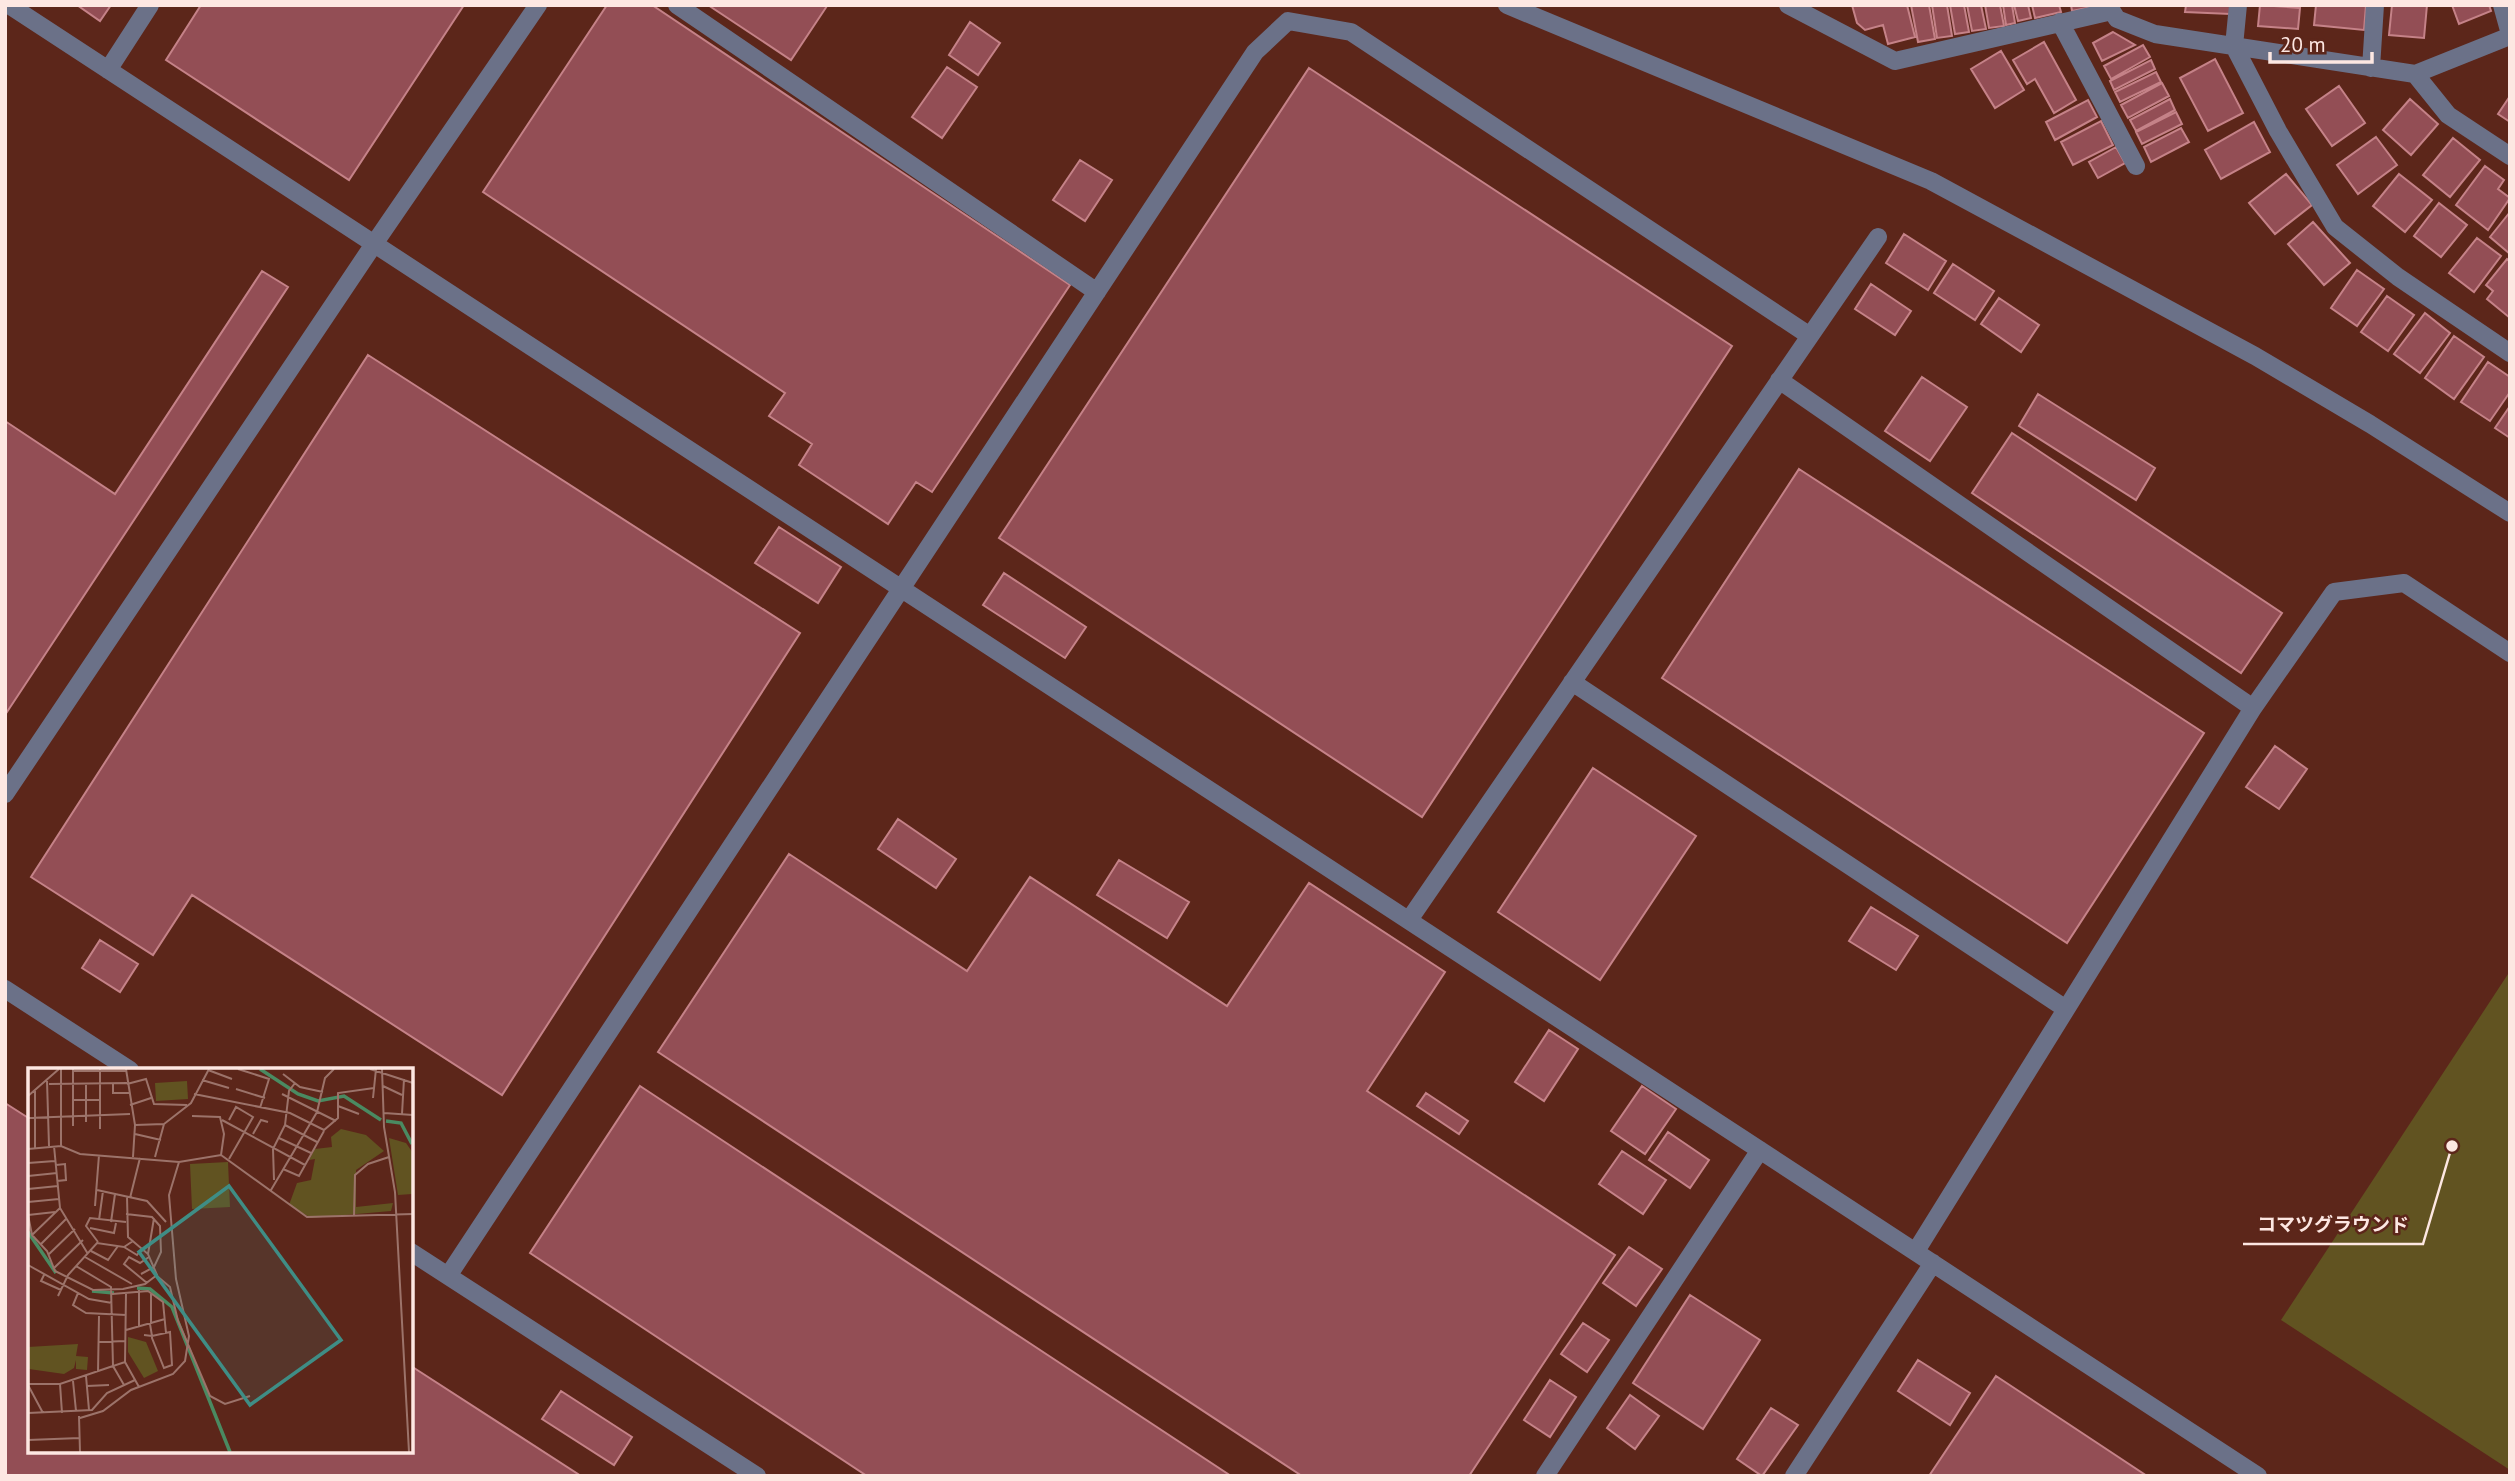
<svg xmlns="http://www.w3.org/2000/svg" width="2515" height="1481" font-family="'PT Sans','Noto Sans JP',sans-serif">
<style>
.green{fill:#615321}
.building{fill:#934e55;stroke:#c58288;stroke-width:2}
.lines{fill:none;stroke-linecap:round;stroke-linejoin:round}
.minor{stroke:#6b7188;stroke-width:18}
.inset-river{fill:none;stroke:#4a8a61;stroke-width:3.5}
.inset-road{fill:none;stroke:#9c736a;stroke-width:2}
.view{fill:#3f8d85;fill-opacity:0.15;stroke:#3f8d85;stroke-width:3.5}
.inset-edge{fill:none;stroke:#fde7e2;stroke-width:3.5}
.leader{fill:none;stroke:#fde7e2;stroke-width:2.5}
.callout-dot{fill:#fde7e2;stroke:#5c261a;stroke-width:2.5}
.callout-label{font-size:19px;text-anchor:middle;font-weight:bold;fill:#fde7e2;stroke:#5c261a;stroke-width:5;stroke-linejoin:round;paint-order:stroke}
</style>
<rect width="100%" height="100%" fill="#5c261a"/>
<path class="green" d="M2510 971V1470L2281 1320Z"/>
<path class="building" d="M77 5H111L100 21Z
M201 5H464L349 180 166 60Z
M607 5H652L1070 285 932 492 916 482 888 524 799 465 812 444 769 416 785 393 483 192Z
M708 5H825L827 6 791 60Z
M1852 5H1907L1915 37 1888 44 1883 25 1865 30 1857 23Z
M1911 5H1929L1935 39 1918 42Z
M1932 5H1947L1952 36 1937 38Z
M1950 5H1964L1969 32 1955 34Z
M1967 5H1981L1986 29 1972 31Z
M1985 5H2000L2004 26 1989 28Z
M2003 5H2012L2015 23 2006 25Z
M2014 5H2028L2031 18 2018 21Z
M2032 5H2059L2061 12 2035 18Z
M2071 5H2091L2092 7 2072 11Z
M2186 5H2230V14L2185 12Z
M2260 5 2300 8 2298 29 2258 26Z
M2316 5H2366L2364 30 2314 25Z
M2392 5H2427L2424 38 2389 35Z
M2452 5H2489L2491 11 2459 24Z
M970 22 1000 43 978 75 949 55Z
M2113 32 2135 45 2102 61 2093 43Z
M2044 42 2076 100 2054 113 2035 79 2027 84 2013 60Z
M2143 45 2150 57 2111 79 2104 66Z
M2001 51 2024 90 1995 108 1971 69Z
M2215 59 2243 113 2208 131 2180 78Z
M2151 60 2155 69 2114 90 2110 81Z
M947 67 977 87 942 138 912 117Z
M1309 68 1732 346 1422 817 999 538Z
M2156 72 2161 82 2120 102 2115 92Z
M2162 83 2169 96 2128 118 2121 105Z
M2339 86 2365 123 2332 146 2306 109Z
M2510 96V122L2498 114Z
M2170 99 2175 110 2136 131 2130 120Z
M2410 99 2438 124 2411 155 2383 130Z
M2088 100 2097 117 2055 140 2046 122Z
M2176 112 2182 124 2142 144 2136 132Z
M2101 121 2113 145 2073 165 2061 142Z
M2254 122 2270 152 2221 179 2205 150Z
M2181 128 2189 142 2151 162 2144 147Z
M2376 137 2397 165 2358 194 2337 165Z
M2453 138 2480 160 2450 197 2423 175Z
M2116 147 2125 163 2098 178 2089 162Z
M1080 160 1112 180 1085 221 1053 200Z
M2485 166 2504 180 2498 189 2510 198 2488 230 2456 205Z
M2286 174 2312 205 2275 234 2249 203Z
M2399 174 2432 200 2405 232 2373 206Z
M2439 203 2467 225 2441 257 2414 236Z
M2510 212V254L2490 237Z
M2313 222 2350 263 2324 285 2288 244Z
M1904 234 1946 261 1928 290 1886 263Z
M2477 238 2501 256 2474 292 2449 273Z
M2507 259 2510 262V318L2487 299 2493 291 2486 285Z
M1953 264 1994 291 1975 320 1934 293Z
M2357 270 2384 289 2357 326 2331 308Z
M262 271 288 287 5 715V421L115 494Z
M1871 284 1911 311 1895 335 1855 309Z
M2387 296 2414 315 2388 351 2361 332Z
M1999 298 2039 325 2021 352 1981 324Z
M2425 313 2450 333 2420 373 2394 354Z
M2454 336 2484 357 2454 399 2425 378Z
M368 355 800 633 502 1095 192 895 153 955 31 877Z
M2488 362 2510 377V392L2490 421 2461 402Z
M1922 377 1967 407 1930 461 1885 431Z
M2038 394 2155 468 2136 500 2019 426Z
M2510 406V438L2495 428Z
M2012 433 2282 613 2241 673 1972 493Z
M1799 469 2204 733 2067 943 1662 678Z
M779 527 841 567 818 603 755 563Z
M1004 573 1086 627 1065 658 983 605Z
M2275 746 2307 769 2279 809 2246 787Z
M1593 768 1696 836 1600 980 1498 912Z
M898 819 956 859 936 888 878 849Z
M789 854 967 971 1030 877 1227 1006 1309 883 1445 972 1367 1091 1615 1255 1469 1476H1302L658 1052Z
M1119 860 1189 902 1167 938 1097 895Z
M1871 907 1918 936 1896 970 1849 941Z
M100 940 138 964 120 992 82 968Z
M1549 1030 1578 1049 1544 1101 1515 1082Z
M640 1086 1231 1476H867L530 1253Z
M1642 1086 1676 1109 1645 1154 1611 1131Z
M1426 1093 1468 1121 1459 1134 1417 1106Z
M5 1103 30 1119V1451H411V1366L581 1476H5Z
M1668 1132 1709 1160 1690 1188 1649 1160Z
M1622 1151 1666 1180 1643 1214 1599 1184Z
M1629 1247 1662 1269 1636 1306 1603 1283Z
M1690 1295 1760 1340 1703 1429 1633 1383Z
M1583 1323 1609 1340 1587 1372 1561 1354Z
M1918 1360 1970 1393 1950 1425 1898 1391Z
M1996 1376 2147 1476H1929Z
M1550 1380 1576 1397 1550 1437 1524 1420Z
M561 1391 632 1437 614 1465 542 1419Z
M1630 1395 1659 1416 1635 1449 1607 1428Z
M1771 1408 1798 1425 1762 1476 1737 1459Z"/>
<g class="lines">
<path class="minor" d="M9 5 2258 1476
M677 5 1097 292
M1507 5 1931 181 2255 356 2370 424 2510 513
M1788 5 1895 61 2112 11
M2108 5 2117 19 2155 34 2415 74 2510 36
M2238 5 2234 46 2278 131 2335 227 2398 277 2510 353
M2502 5 2510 34
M2060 22 2136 166
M2371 68 2375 5
M108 70 150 5
M2415 74 2448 115 2510 156
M1779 380 2253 708
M1572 682 2066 1009
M5 794 374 244 538 5
M1409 920 1878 237
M5 989 130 1070
M1916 1251 2253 708 2334 592 2404 583 2510 653
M411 1252 757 1476
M448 1276 1255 52 1288 21 1351 32 1810 336
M1545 1476 1760 1150
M1794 1476 1933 1263"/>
</g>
<g transform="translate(28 1068)">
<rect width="385" height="385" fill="#5c261a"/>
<path d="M159 13 160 31 128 33 127 15ZM313 61 338 67 356 83 328 102V139L365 135 363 143 283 150 261 137 269 115 283 112 287 91 281 92 287 81 304 79 303 69ZM361 70 378 75 385 85 384 126 370 127ZM200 94 202 139 164 141 162 96ZM100 269 118 274 130 303 116 310 100 284ZM50 276 48 288 60 289 59 302 48 301V292L46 300 36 306 1 301 0 279Z" fill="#615321"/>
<path class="inset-river" d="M232 1 270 26 290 33 316 28 353 52M358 53 373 55 384 76M0 164 28 205M109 220 122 221 144 239 202 384M64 223 86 225"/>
<path class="inset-road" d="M45 1V58M72 1V61M98 1 107 57 105 89M210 1 241 11 232 40M342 1 385 15M354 1 356 59 367 124 381 384M180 2 204 11M45 3H98M255 6 272 19 295 24M174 12 201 20M19 13 21 78M85 15V25H101M21 16 99 15M99 16 118 11 126 36 159 37M355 18 374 27M208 21 237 30M7 23V80M166 26 262 45 296 62 310 50V25L346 20M254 26 308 53M0 28 31 1M345 30 348 1M45 32H72M102 37 123 30M310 38 331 46M356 45 385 47M374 46 376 11M164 48 192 49 196 66 193 87M0 50 102 46M194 52 277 97M201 52 208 39 225 49 201 91M58 54V15M107 57 136 56M257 57 289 74M107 66 133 72M225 66 233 52 240 54M251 70 283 85M26 78 32 140 60 186M33 78V1M0 81 33 78 52 86 151 94 193 87 279 149 385 146M127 89 136 56 163 35 181 1M0 95 27 93M28 97 37 96 38 112 29 113M255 101 271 108 296 63M0 108 29 105M246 112 245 81 257 57 261 23 267 15M0 121 30 118M69 122 119 133 138 154M243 122 289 44 297 10 306 1M102 130 112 90M0 134 31 131M67 138 71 87M98 146 124 149 132 158 133 184 126 199 113 206M0 147 4 167 19 183 27 203 65 222 95 221 117 216 129 207 120 186 100 169 99 129M0 147 27 144M326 149 327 107 340 96 361 89M71 152 75 123M83 154 87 126M62 160 86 165 88 155M4 167 32 140M70 174 58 158 62 150 98 154M12 177 39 150M96 179 109 187 113 182M63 183 80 192 90 178M120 186 126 150M20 187 47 161M57 189 104 216M0 197 61 231 84 235M25 201 55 172M16 207 13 213 33 222M129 208 142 219 150 253 182 328 197 336 222 328M119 215 96 196 101 189 112 195 121 189M50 225 45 237 58 245 98 247M84 226 120 223 135 234 138 265M123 226V256M30 228 40 207 69 175 96 179 105 173M111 259V222M98 262 137 251M116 267 124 268 142 264 144 297 136 300 124 270V268L122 256M71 274 98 273M97 294 98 225M70 304 71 248M58 308 61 342M45 313 48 343M0 316H32L85 298 83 219 48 198M32 316 34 345M0 317 15 345M96 317 85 298 97 294 111 319M59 318 81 317M0 345 64 342 79 325 107 312M51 348 52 384M52 350 75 343 103 322 145 306 157 293 161 268 148 211 141 127 151 94M0 372 52 370"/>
<path class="view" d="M201 118 313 272 222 337 111 184Z"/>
<rect width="385" height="385" class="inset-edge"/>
</g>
<path class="leader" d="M2452 1146L2423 1244H2243"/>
<circle class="callout-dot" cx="2452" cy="1146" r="7"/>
<g class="callout-label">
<text x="2333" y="1231">コマツグラウンド</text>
</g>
<rect width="2515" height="1481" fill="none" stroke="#fde7e2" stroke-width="14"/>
<path d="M2270 52v10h102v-10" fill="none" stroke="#fde7e2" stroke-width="3.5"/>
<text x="2280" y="52" font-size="21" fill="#fde7e2" stroke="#5c261a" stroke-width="5" paint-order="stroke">20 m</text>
</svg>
